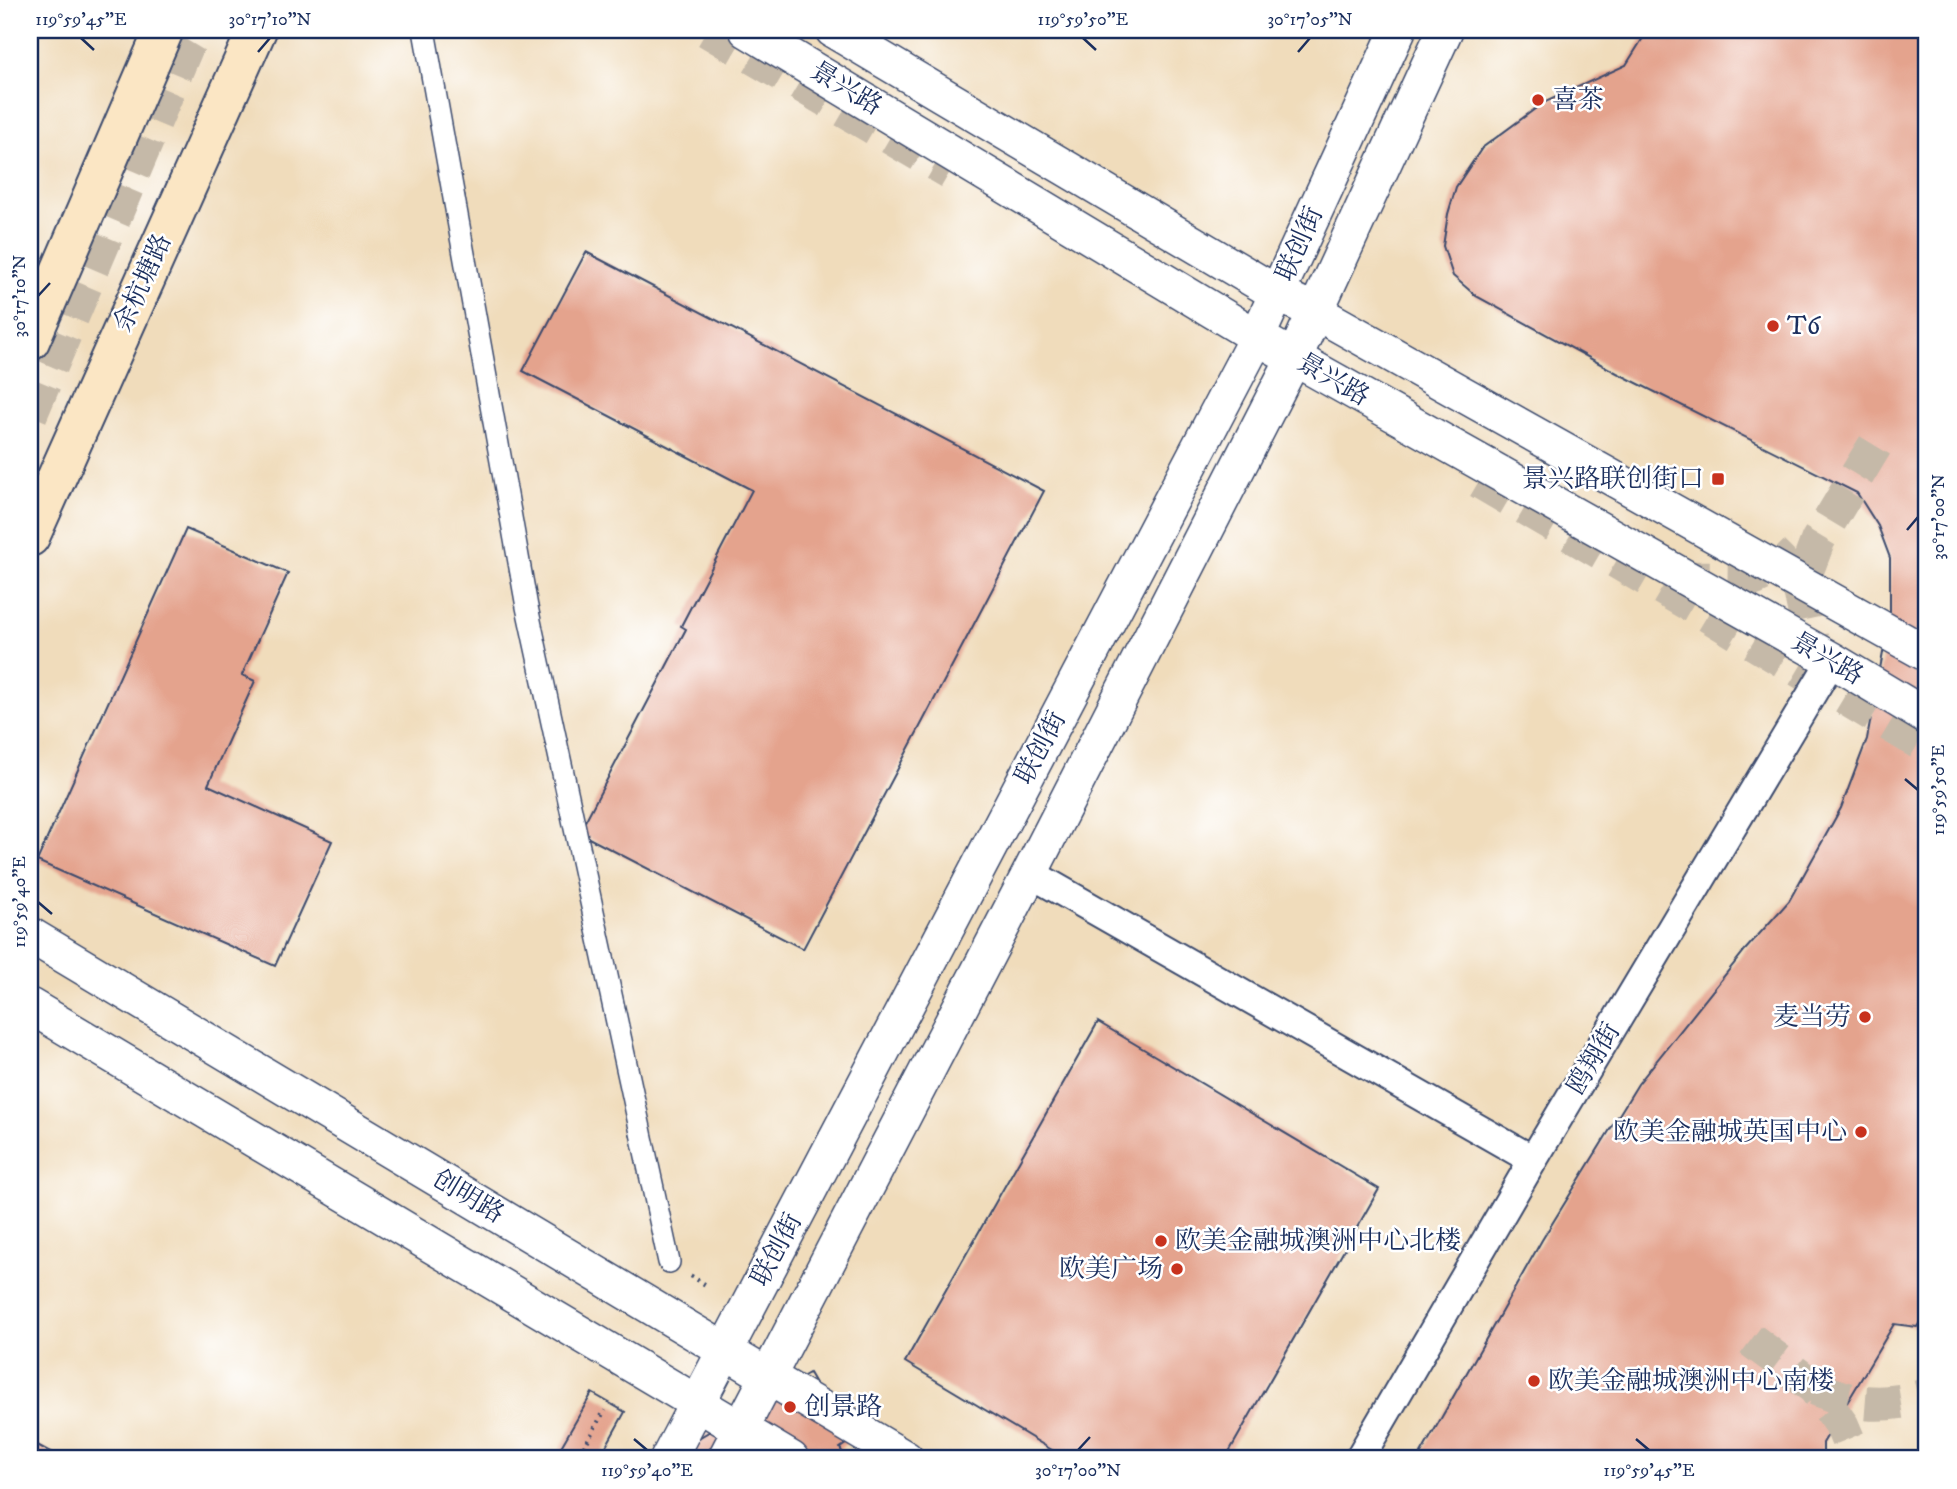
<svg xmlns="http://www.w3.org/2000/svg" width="1957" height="1489" font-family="'IM FELL DW Pica','Noto Serif SC',serif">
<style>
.building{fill:#e4a38d}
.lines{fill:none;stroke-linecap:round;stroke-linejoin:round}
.tertiary-tunnel{stroke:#c5b9a8;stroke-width:35;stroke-dasharray:35 18;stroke-linecap:butt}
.pedestrian-casing{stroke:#3b496c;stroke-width:24}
.minor-casing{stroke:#3b496c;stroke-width:32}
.tertiary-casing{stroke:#3b496c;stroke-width:38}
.secondary-casing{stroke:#3b496c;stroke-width:42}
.path{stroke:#3b496c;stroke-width:4.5;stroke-dasharray:2 5;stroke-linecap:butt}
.pedestrian{stroke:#fff;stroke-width:21}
.minor{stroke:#fff;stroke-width:28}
.tertiary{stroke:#fff;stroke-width:35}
.secondary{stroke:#fbe6c4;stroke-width:38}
.ticks{fill:none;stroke:#1b2f5e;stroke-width:2.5}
.poi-dot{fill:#c8321e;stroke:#fff;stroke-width:2.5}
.labels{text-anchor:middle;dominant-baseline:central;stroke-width:5;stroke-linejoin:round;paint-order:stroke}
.street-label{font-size:26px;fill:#1b2f5e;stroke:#fff}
.poi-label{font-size:26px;fill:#1b2f5e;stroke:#fff;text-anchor:start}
.neatline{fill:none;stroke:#1b2f5e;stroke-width:2.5}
.ticks-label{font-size:18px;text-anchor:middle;fill:#1b2f5e}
</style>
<rect width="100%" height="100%" fill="#fff"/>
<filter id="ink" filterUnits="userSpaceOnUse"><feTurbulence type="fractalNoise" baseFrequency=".0143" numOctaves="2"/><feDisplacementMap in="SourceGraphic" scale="14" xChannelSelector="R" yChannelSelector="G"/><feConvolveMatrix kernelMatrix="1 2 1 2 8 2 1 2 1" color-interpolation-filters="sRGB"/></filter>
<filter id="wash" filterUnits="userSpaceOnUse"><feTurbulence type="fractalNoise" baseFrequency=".00686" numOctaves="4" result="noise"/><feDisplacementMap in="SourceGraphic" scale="28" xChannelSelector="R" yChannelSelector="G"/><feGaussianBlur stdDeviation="1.57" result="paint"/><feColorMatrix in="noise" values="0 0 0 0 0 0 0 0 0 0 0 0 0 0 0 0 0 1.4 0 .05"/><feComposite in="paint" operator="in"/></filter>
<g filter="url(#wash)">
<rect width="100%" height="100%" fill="#f0dcbb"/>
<g id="blocks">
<path class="building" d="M1648 30H1927V1311L1917 1327 1894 1324 1823 1443V1455L1820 1459H1418L1542 1240 1638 1084 1745 950 1789 901 1841 808 1867 739 1890 615V558L1878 526 1857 493 1617 373 1476 296 1453 276 1443 246 1448 214 1456 187 1482 148 1543 103 1626 65Z
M586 252 1044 491 803 949 579 833 686 629 681 626 752 490 523 371Z
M186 529 288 573 242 675 255 681 208 785 332 841 275 966 37 861Z
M1098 1022 1379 1189 1225 1459H1067L905 1362Z
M809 1373 849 1442 840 1448 846 1459H700L690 1443Z
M592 1393 625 1412 599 1459H554Z
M30 1441 63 1459H30Z"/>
</g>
</g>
<g filter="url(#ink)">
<use href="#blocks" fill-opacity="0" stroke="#3b496c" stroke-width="2"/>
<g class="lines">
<path class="tertiary-tunnel" d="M707 30 950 172
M30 415 187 45 196 30
M1479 481 1693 606 1927 747
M1675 574 1691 578 1754 579 1785 564 1796 553
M1828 667 1812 644 1800 588 1818 540 1877 442
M1751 1340 1815 1388 1842 1426 1856 1459
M1815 1388C1829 1393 1845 1401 1859 1402 1882 1405 1906 1402 1927 1395"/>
<g class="pedestrian-casing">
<path id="pedestrian" d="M424 30 527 607 669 1262"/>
</g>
<g class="minor-casing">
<path id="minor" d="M1030 873 1533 1160
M1359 1459 1533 1160 1832 660"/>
</g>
<g class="tertiary-casing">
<path id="tertiary" d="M747 30 1257 337 1832 660 1927 717
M833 30 1278 294 1316 312 1927 654
M30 935 906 1459
M30 1006 791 1459
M668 1459 1257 337 1398 30
M725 1459 1030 873 1294 358 1445 30"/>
</g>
<g class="secondary-casing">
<path id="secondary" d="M30 341 164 30
M30 537 257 30"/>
</g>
<path class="path" d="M691 1276 706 1285
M577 1459 605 1410"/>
<use href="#pedestrian" class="pedestrian"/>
<use href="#minor" class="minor"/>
<use href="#tertiary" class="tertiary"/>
<use href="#secondary" class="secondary"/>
</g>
</g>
<path class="ticks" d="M81 38 94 50M1083 38 1096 50M258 52 270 38M1298 52 1310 38M38 296 50 283M1907 530 1918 517M1905 779 1918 790M38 902 52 914M634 1439 647 1450M1636 1439 1649 1450M1078 1450 1090 1437"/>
<g class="poi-dot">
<circle cx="1538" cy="100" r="7"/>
<circle cx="1773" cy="326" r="7"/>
<rect x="1711" y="472" width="14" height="14" rx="3.5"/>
<circle cx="1865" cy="1017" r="7"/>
<circle cx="1861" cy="1132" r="7"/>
<circle cx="1161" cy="1241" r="7"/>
<circle cx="1177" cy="1269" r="7"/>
<circle cx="1534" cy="1381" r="7"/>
<circle cx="790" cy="1407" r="7"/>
</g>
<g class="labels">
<g class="street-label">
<text transform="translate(846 89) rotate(31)">景兴路</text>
<text transform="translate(1300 244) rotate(-66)">联创街</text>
<text transform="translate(143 283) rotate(-66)">余杭塘路</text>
<text transform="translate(1333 380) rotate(30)">景兴路</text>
<text transform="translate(1827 659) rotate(30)">景兴路</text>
<text transform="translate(1041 748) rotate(-62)">联创街</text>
<text transform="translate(1594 1059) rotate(-59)">鸥翔街</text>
<text transform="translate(468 1197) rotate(31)">创明路</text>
<text transform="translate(777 1250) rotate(-62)">联创街</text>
</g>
<g class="poi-label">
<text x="1552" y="100">喜茶</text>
<text x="1787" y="326">T6</text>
<text x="1704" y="479" text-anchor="end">景兴路联创街口</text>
<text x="1851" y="1017" text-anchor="end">麦当劳</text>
<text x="1847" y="1132" text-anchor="end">欧美金融城英国中心</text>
<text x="1175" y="1241">欧美金融城澳洲中心北楼</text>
<text x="1163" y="1269" text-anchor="end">欧美广场</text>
<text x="1548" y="1381">欧美金融城澳洲中心南楼</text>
<text x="804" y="1407">创景路</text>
</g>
</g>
<rect width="1957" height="1489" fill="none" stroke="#fff" stroke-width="77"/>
<rect x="38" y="38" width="1880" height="1412" class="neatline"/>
<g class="ticks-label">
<text x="81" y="25">119°59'45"E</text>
<text x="270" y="25">30°17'10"N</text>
<text x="1083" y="25">119°59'50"E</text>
<text x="1310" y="25">30°17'05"N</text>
<text transform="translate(19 296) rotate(-90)" y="6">30°17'10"N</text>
<text transform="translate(1938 517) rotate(-90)" y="6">30°17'00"N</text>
<text transform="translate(1938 790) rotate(-90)" y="6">119°59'50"E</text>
<text transform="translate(19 902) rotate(-90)" y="6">119°59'40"E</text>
<text x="647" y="1476">119°59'40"E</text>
<text x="1078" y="1476">30°17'00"N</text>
<text x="1649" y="1476">119°59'45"E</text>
</g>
</svg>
